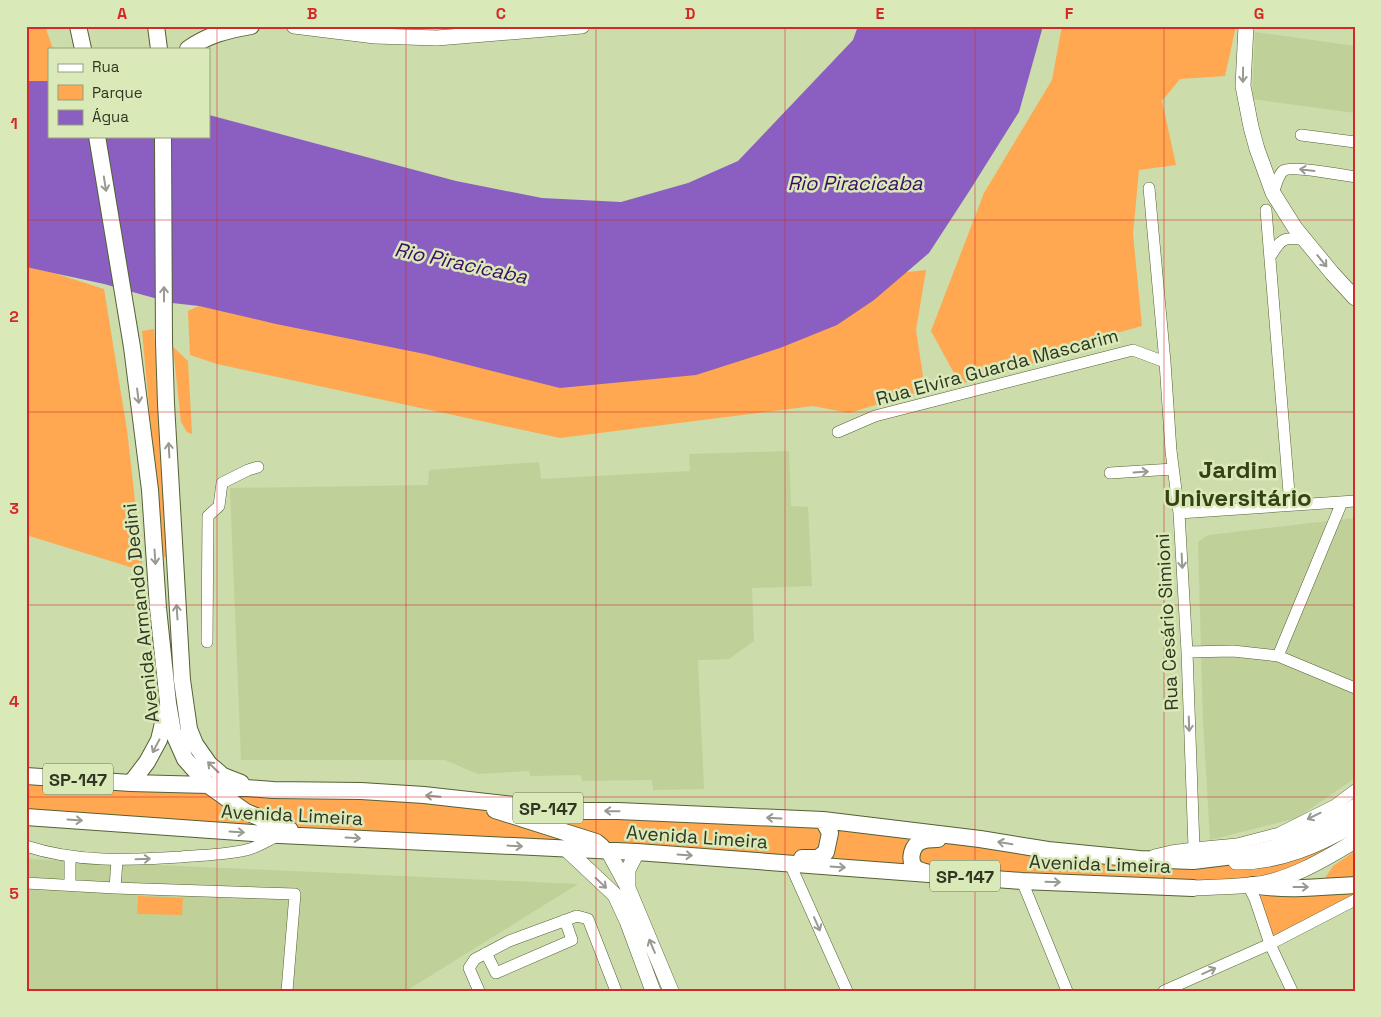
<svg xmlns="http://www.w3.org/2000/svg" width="1381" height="1017" font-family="'Space Grotesk',sans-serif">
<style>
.built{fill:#bfd199}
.green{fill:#ffa751}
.water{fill:#8a5fc1}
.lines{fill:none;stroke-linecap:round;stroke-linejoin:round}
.minor-casing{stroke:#546134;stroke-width:12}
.major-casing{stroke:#546134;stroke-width:16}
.highway-casing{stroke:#546134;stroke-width:18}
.minor{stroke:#fff;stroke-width:11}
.major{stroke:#fff;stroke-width:15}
.highway{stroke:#fff;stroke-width:16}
.oneway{stroke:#989a91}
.grid{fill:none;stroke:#d62828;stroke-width:1;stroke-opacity:0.55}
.labels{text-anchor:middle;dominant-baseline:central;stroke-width:5;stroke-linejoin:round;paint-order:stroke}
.shield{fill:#d9e9b7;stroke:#636c4f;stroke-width:1}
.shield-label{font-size:18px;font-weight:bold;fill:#303623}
.street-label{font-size:19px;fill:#303623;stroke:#d9e9b7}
.water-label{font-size:20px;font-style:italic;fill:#3d0b67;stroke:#d9e9b7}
.district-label{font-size:24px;font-weight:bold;fill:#364114;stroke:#d9e9b7}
.neatline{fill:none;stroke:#d62828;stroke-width:2}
.grid-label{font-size:16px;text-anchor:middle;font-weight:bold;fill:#d62828}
</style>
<rect width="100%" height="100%" fill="#ccdcaa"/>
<path class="built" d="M1255 32 1355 46V113L1252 99Z
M789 451 791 506 808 507 812 586 752 588 754 641 729 659 698 660 704 789 653 790 652 780 582 781 581 775 530 776 529 771 478 774 445 760H241L230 488 428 485 429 470 539 462 541 479 690 471 689 454Z
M1355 518V778L1297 818 1210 840 1203 720 1198 542 1208 535Z
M26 859 578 884 406 991H26Z"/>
<path class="green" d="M26 26H45L53 49H49V81H26Z
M1062 26H1236L1225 76 1180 79 1162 101 1176 165 1139 170 1133 234 1142 326 1073 345 1045 360 960 384 931 331 984 193 1052 80Z
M26 267 51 272 104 289 127 430 143 571 26 535Z
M926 270 916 330 925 390 849 413 813 406 560 438 217 364 190 355 188 311 199 306 330 334Z
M154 329 168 557H163L142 331Z
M173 347 188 361 192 434 187 432 181 422Z
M26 776 823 820 1139 859 1355 824V841L1277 879 1193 888 26 817Z
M1355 851V900L1270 944 1256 893 1319 887 1333 866Z
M138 896 183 898 182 915 137 914Z"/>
<path class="water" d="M858 26H1043L1019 112 970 190 929 253 874 300 837 325 780 348 696 375 560 388 425 354 276 324 199 306 172 303 104 284 26 267V81H49V136H209V115L456 181 542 198 621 202 688 183 738 161 853 40Z"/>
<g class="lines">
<g class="minor-casing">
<path id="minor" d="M1301 135 1355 142
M1149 188 1165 362 1171 451 1179 513 1187 652 1194 848 1171 851 1154 855
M1273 193C1276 186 1278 175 1283 171 1290 165 1343 175 1355 177
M1266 210 1290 505
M1270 257C1281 239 1283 236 1305 240
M838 432 875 416 1133 350 1165 362
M1110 473 1173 469
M1179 513 1355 501
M207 642 208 516 219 506 222 483 248 470 258 467
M1187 652 1233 651 1278 656 1355 688
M1278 656 1342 502
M26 846C77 863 129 860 181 857 202 855 225 855 246 850 256 848 267 841 277 836
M1194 848 1237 844 1279 833 1335 805 1355 790
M790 864 847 991
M1022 881 1067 991
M26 883 115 888 117 860
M70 885V856
M1248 885 1255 899 1270 944 1292 991
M115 888 295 894 287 991
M486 953 496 973 572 940 565 920
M479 991 469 968 475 959 509 941 577 916 588 919 616 991
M1164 991 1270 944 1355 900"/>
</g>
<g class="major-casing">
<path id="major" d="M294 26 375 36 437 38 582 26
M1246 26 1243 86 1251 127 1257 149 1273 193 1295 228 1332 273 1355 298
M566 849 615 895 627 921 653 991
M608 851 627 886
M637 852 628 870V888L671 991
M1236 862C1279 863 1319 845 1355 824
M1193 888C1212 887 1232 887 1251 885 1287 882 1325 859 1355 841"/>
</g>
<g class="highway-casing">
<path id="highway" d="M78 26 83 49
M156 26 159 49
M188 49C207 35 228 30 251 26
M97 136 132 347 150 490 158 608 168 703 173 732 185 759 208 785 246 812 290 830
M163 136 164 342 166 404 182 680 189 729 195 744 209 764 223 776 241 783
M26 776 131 783 208 785 273 790 361 791 424 795 567 811H618L823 820 980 839 1048 850 1139 859 1193 861 1250 854 1274 848 1291 841 1328 823 1346 813 1355 807
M131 783 147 762 159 740 166 710
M495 810 596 842 602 847
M26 817 280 835 637 852 1022 881 1193 888
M802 858H818L826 852 830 833 823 820
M929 873C925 872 920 871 917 869 908 863 911 849 918 843 923 839 932 839 938 839
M1252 885C1286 891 1321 887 1355 885"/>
</g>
<use href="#minor" class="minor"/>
<use href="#major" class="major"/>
<use href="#highway" class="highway"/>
</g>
<defs><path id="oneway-shaft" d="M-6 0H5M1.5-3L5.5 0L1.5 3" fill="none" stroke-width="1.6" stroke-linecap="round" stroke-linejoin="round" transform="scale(1.25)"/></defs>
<g class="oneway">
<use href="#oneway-shaft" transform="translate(1243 75) rotate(91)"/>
<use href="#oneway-shaft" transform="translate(1307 170) rotate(-173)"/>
<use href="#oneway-shaft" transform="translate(105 184) rotate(81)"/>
<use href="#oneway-shaft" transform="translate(1322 261) rotate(51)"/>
<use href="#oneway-shaft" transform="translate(164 294) rotate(-90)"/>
<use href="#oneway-shaft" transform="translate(138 396) rotate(83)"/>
<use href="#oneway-shaft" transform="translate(169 450) rotate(-93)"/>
<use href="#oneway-shaft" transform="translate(1141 472) rotate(-4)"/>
<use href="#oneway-shaft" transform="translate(155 557) rotate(86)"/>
<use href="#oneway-shaft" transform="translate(1182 561) rotate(87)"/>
<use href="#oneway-shaft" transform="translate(177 612) rotate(-94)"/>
<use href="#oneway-shaft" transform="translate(1189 724) rotate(88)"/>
<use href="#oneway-shaft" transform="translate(156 746) rotate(118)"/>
<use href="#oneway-shaft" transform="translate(213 767) rotate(-136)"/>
<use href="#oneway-shaft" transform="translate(433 796) rotate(-175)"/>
<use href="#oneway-shaft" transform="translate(612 811) rotate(-179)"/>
<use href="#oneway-shaft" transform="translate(1314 816) rotate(154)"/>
<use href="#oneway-shaft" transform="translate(774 818) rotate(-177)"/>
<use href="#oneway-shaft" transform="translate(75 820) rotate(4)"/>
<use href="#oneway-shaft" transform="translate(237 832) rotate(4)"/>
<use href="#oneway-shaft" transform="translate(353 838) rotate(3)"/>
<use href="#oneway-shaft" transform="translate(1005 843) rotate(-171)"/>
<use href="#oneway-shaft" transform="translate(515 846) rotate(3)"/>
<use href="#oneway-shaft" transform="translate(685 855) rotate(4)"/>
<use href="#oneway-shaft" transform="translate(143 859) rotate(-2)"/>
<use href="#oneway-shaft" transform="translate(838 867) rotate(4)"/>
<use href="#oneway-shaft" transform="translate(1053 882) rotate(2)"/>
<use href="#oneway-shaft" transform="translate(601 883) rotate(43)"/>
<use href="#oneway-shaft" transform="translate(1301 887)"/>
<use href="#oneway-shaft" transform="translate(817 924) rotate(66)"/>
<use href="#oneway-shaft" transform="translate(652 946) rotate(-113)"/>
<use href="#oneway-shaft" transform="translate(1209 971) rotate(-24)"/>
</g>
<path class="grid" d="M217 26V991M406 26V991M596 26V991M785 26V991M975 26V991M1164 26V991M26 220H1355M26 412H1355M26 605H1355M26 797H1355"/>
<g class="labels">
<g class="shield">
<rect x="43" y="763.5" width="70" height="31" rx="4"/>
<rect x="513" y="792.5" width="70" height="31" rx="4"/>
<rect x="930" y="860.5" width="70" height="31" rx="4"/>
</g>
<g class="shield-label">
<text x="78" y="779">SP-147</text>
<text x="548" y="808">SP-147</text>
<text x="965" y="876">SP-147</text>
</g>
<g class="street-label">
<text transform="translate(997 367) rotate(-15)">Rua Elvira Guarda Mascarim</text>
<text transform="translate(141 613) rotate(-96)">Avenida Armando Dedini</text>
<text transform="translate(1167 622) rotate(-93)">Rua Cesário Simioni</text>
<text transform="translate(292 815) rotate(3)">Avenida Limeira</text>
<text transform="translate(697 837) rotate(4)">Avenida Limeira</text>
<text transform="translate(1100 864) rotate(2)">Avenida Limeira</text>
</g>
<g class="water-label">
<text x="855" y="183">Rio Piracicaba</text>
<text transform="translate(461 263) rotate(12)">Rio Piracicaba</text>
</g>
<g class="district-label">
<text x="1238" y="469">Jardim<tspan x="1238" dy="28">Universitário</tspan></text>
</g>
</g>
<rect width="1381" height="1017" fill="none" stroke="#d9e9b7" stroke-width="55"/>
<rect x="48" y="48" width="162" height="90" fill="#d9e9b7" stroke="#95a17c"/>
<rect x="58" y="64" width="25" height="8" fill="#ffffff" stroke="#95a17c"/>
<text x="92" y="72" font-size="15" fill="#303623">Rua</text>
<rect x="58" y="85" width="25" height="15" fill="#ffa751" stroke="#95a17c"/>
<text x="92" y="98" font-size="15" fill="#303623">Parque</text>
<rect x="58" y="110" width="25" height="15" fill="#8a5fc1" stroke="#95a17c"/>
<text x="92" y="122" font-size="15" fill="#303623">Água</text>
<rect x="28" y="28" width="1326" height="962" class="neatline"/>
<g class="grid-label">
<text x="122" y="19">A</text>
<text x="312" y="19">B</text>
<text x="501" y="19">C</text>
<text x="690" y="19">D</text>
<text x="880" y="19">E</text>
<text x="1069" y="19">F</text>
<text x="1259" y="19">G</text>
<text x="14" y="129">1</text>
<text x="14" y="322">2</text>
<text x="14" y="514">3</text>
<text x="14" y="707">4</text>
<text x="14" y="899">5</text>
</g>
</svg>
